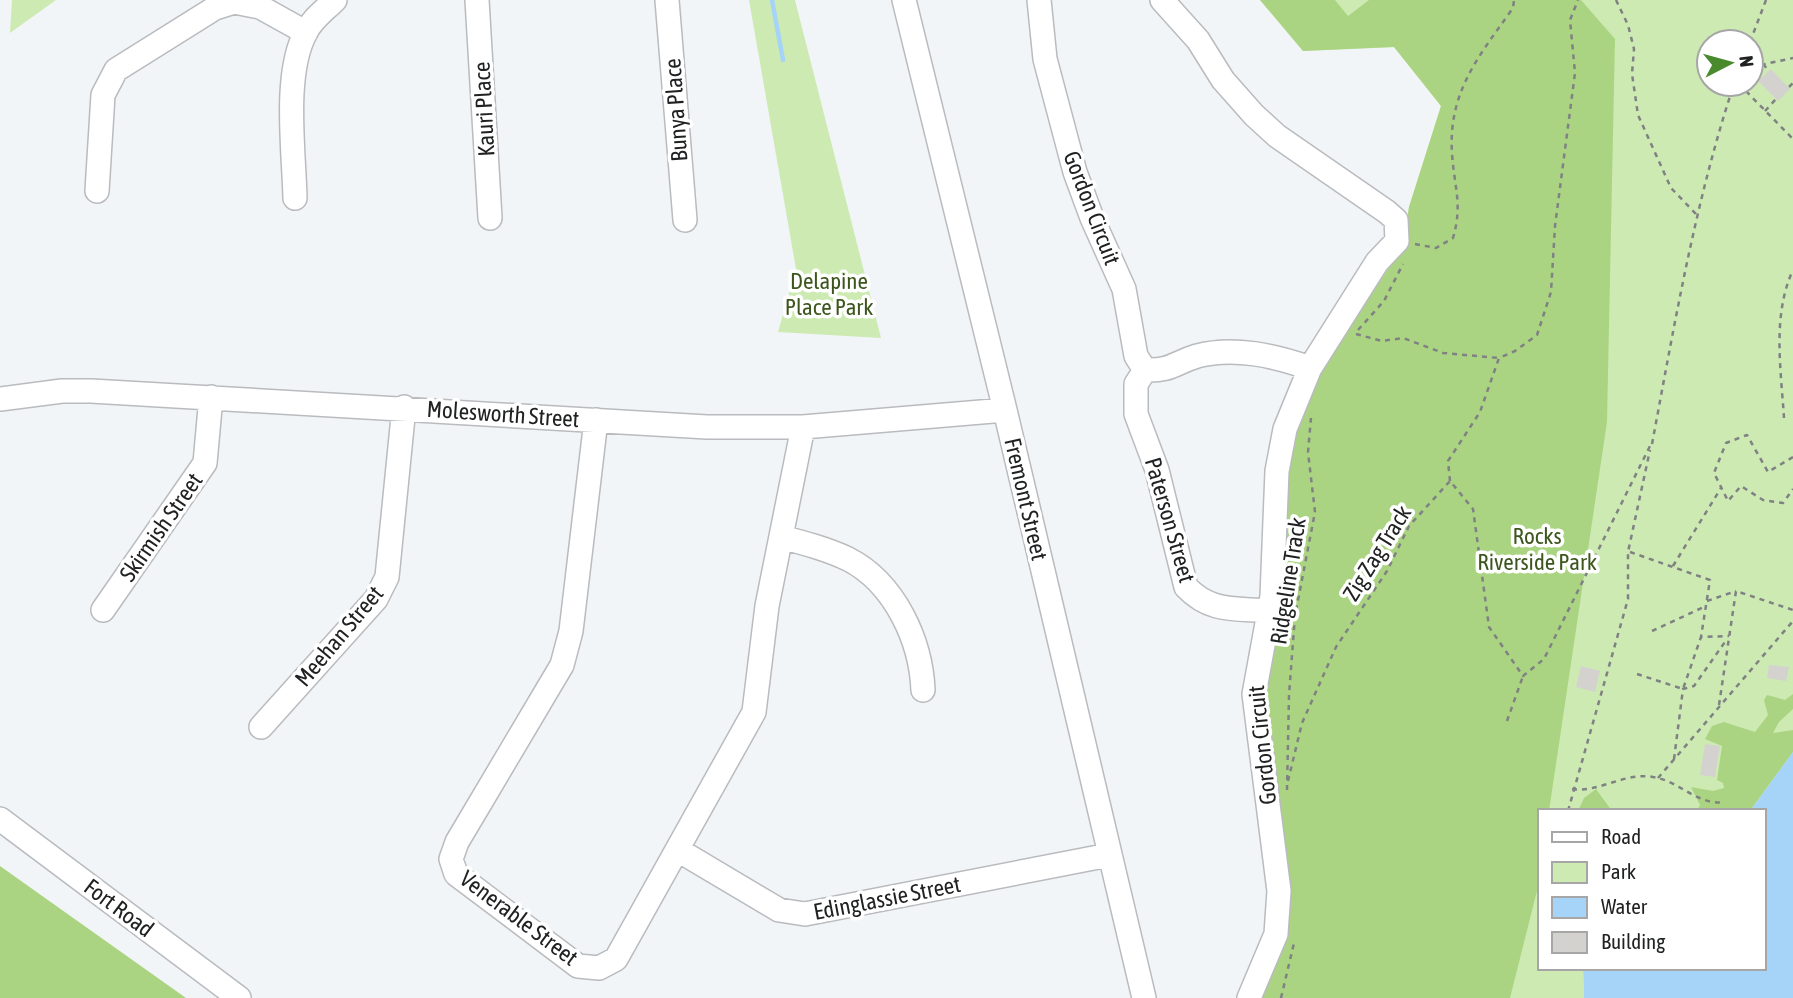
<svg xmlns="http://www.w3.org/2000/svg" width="1793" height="998" font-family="'Asap Condensed',sans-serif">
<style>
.green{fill:#cdeab3;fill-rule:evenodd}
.forest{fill:#abd482}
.water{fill:#a5d4f8}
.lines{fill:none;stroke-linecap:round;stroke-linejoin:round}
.stream{stroke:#a5d4f8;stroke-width:4.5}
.building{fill:#d4d2cf}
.minor-casing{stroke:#b9bbbe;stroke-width:26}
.path{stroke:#7f8183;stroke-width:2.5;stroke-dasharray:5 5;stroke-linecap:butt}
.minor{stroke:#fff;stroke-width:23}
.labels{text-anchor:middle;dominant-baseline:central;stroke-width:7;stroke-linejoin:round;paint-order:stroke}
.street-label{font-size:23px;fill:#202122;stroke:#fff}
.park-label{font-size:23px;fill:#3c561d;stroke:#fff}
</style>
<rect width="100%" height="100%" fill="#f2f5f7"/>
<path class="green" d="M12 0H56L10 33Z
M749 0H795L881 338 778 332 796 269Z
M1260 0H1793V752L1750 811H1539V968H1583L1584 998H1258L1328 358 1403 247 1409 207 1441 106 1394 47 1303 51ZM1709 42H1751V84H1709Z"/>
<path class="forest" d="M1260 0H1335L1348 16 1369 0H1581L1615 39 1607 422 1549 811H1539V883L1510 998H1258L1274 960 1264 693 1285 473 1296 423 1328 358 1403 247 1409 207 1441 106 1394 47 1303 51Z
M1793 694V709L1779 722 1773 733 1793 730V752L1750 811H1697L1700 805 1691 787 1713 791 1724 788 1723 783 1717 780 1722 746 1705 739 1712 726 1724 722 1755 732 1768 715 1764 700 1767 695 1785 700Z
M1596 789 1612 811H1578L1584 798Z
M0 866 186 998H0Z"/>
<path class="water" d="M1793 752V998H1584L1583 968H1763V811H1750Z"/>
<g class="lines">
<path class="stream" d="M772 0 783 60"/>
</g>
<path class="building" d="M1771 69 1790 89 1778 101 1758 81Z
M1769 665 1789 667 1786 681 1767 678Z
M1581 666 1600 671 1595 692 1576 687Z
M1705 744 1720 746 1715 777 1700 775Z"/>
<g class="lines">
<g class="minor-casing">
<path id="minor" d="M477 0 490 218
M667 0 685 220
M904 0 1005 410 1144 998
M1039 0 1045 59 1075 172 1092 218 1124 289 1136 356 1145 370C1172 371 1174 363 1197 356 1234 346 1275 356 1310 368
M1162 0 1198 40 1223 80 1254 115 1277 136 1387 212 1396 220 1397 241 1377 262 1310 368 1285 429 1277 471 1272 596 1254 694 1279 891 1276 934 1249 998
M97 191 103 95 116 70 215 8 234 2 260 7 305 32
M295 198C294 152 283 73 306 32 312 19 325 10 335 0
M1145 370 1136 384V414L1157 470 1186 587C1211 613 1235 608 1269 611
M0 399 62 391H91L707 427H803L1005 410
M596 420 571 631 562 665 457 842 451 859 456 874 578 966 599 968 616 959 754 712 767 606 803 427
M781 537C804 543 827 549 848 559 895 583 921 641 923 690
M103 610 205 463 211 397
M261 727 376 599 387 577 404 407
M0 819 239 998
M678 850 779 910 805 914 1109 855"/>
</g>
<path class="path" d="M1616 0 1628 25 1634 49 1632 74 1638 115 1671 188 1696 214
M1750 42 1766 0
M1763 64 1769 71
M1751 67 1793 58
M1739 84 1793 139
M1789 87 1793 83
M1765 111 1776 99
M1415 244 1436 248 1453 238C1463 204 1454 187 1452 153 1448 91 1480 55 1513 8L1514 0
M1358 330 1384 301 1403 264
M1356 334 1382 341 1403 338 1443 353 1499 358
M1784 418C1781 370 1772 315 1793 270
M1652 444C1675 322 1695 202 1734 84
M1793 457 1768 472 1747 435 1726 443 1714 473 1728 501 1741 486 1763 500 1783 503 1793 489
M1450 481 1448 461 1480 412 1499 358 1515 351 1537 335 1551 292 1555 226 1575 73 1570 20 1578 0
M1630 552 1710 580 1701 637
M1673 566 1721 488
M1707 601 1736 591
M1652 631 1706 606
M1637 674 1683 689 1701 637 1729 636
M1719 705 1736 591 1793 610
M1507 721 1523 676
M1674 759 1683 689 1694 686 1727 639
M1658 778 1793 621
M1288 781 1302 723 1336 647 1387 571 1409 526 1450 481 1473 509 1489 627 1523 676 1544 659 1652 442
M1572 789C1599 793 1624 772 1653 777 1680 781 1697 806 1725 802
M1287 790 1289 695 1295 616 1315 512 1308 452 1311 418
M1568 811 1628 599V552L1650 450
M1281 998 1294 943"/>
<use href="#minor" class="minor"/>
</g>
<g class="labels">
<g class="street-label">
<text transform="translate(484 109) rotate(-93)">Kauri Place</text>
<text transform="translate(676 110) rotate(-94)">Bunya Place</text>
<text transform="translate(1092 208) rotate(69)">Gordon Circuit</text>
<text transform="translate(503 414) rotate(4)">Molesworth Street</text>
<text transform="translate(1026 499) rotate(77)">Fremont Street</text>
<text transform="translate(1170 520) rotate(74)">Paterson Street</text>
<text transform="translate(161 527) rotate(-55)">Skirmish Street</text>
<text transform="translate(1377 553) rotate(-58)">Zig Zag Track</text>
<text transform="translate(1288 581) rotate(-81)">Ridgeline Track</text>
<text transform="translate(339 636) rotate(-50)">Meehan Street</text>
<text transform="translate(1262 745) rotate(-96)">Gordon Circuit</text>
<text transform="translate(887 898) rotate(-11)">Edinglassie Street</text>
<text transform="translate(119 908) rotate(37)">Fort Road</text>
<text transform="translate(519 918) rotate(37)">Venerable Street</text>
</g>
<g class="park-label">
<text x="829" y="281">Delapine<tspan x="829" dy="26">Place Park</tspan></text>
<text x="1537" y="536">Rocks<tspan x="1537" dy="26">Riverside Park</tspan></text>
</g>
</g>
<rect x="1538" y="809" width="228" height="161" fill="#ffffff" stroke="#a6a6a7" stroke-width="2"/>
<rect x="1552" y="832" width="35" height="10" fill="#ffffff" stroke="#a6a6a7" stroke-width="2"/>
<text x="1601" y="844" font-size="21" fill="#202122">Road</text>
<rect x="1552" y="862" width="35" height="21" fill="#cdeab3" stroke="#a6a6a7" stroke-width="2"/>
<text x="1601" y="879" font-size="21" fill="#202122">Park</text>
<rect x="1552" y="897" width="35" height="21" fill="#a5d4f8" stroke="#a6a6a7" stroke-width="2"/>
<text x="1601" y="914" font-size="21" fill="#202122">Water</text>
<rect x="1552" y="932" width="35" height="21" fill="#d4d2cf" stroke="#a6a6a7" stroke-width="2"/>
<text x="1601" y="949" font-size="21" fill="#202122">Building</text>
<g transform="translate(1730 63) rotate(84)"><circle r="33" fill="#ffffff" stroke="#a6a6a7" stroke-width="2"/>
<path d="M0-5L12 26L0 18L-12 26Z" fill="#498a2c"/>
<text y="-10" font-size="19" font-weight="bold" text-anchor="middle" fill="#202122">N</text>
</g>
</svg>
